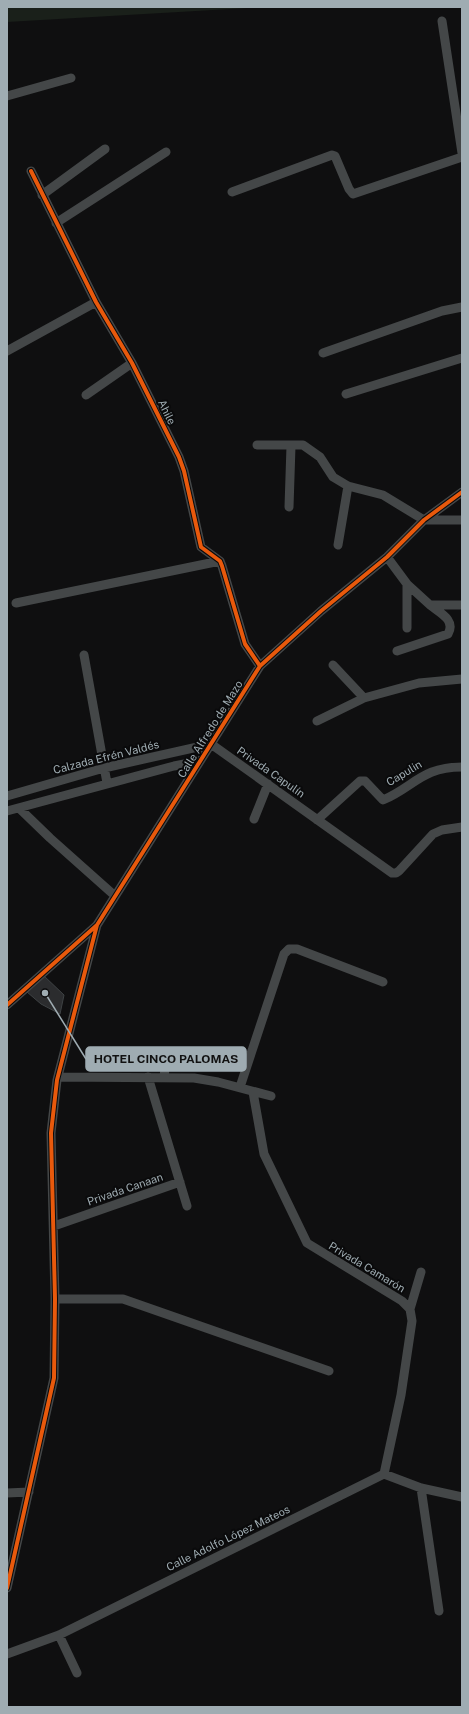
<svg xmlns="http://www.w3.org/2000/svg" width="469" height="1714" font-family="'Public Sans',sans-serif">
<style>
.green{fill:#1a201a}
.building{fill:#2b2c2e;stroke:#3e4244}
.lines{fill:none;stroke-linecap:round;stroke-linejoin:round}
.minor{stroke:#444748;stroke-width:9}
.cycleway-casing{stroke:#0a0a0b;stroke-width:6}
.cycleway{stroke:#e8590c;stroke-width:4}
.labels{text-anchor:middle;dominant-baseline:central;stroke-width:4;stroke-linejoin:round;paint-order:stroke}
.street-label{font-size:11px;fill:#9facb2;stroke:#0a0a0b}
.leader{fill:none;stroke:#9facb2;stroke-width:1.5}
.callout-dot{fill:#9facb2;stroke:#0a0a0b;stroke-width:1.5}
.callout{fill:#9facb2;stroke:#9facb2;stroke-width:1.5}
.callout-label{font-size:12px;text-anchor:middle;font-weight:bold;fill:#111}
</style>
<rect width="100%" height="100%" fill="#0f0f10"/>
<path class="green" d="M7 7H266L7 22Z"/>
<path class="building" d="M43 975 64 995 60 1014 41 1004 27 992Z"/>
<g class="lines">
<path class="minor" d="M442 21 462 153
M7 96 71 78
M31 171 96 302 132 363 179 457 184 471 201 547 220 561 222 566 245 644 260 666
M232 192 332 155 335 156 349 189 353 194 462 157
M42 195 105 149
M56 223 166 152
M7 351 96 302
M323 353 442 311 462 307
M346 394 462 358
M86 395 132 363
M257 445H303L320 457 333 477 348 486 383 495 424 520H462
M289 507 291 446
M338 545 348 486
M387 557 407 584V628
M407 584 430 605H462
M16 603 220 561
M397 651 448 634C456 620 440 613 430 605
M84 655 107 783
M333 665 364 698
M317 721 364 698 419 683 462 679
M211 744 392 873H396L399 871 433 834 442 830 462 827
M7 796 104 768 211 744
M19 808 50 838 114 895
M7 811 174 766 200 761
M254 819 268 784
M317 820 360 781H365L383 800C415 786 422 767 462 767
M7 1005 97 925 260 666 321 611 387 557 424 520 462 492
M58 1077 194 1078 218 1082 271 1096
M148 1077 187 1206
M164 1077 167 1052
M240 1087 284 954 289 949H297L383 982
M253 1092 264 1154 307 1243 402 1301 410 1309 412 1321 401 1395 384 1474
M54 1226 180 1182
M55 1299H123L329 1371
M410 1309 421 1272
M421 1488 439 1611
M7 1493 29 1492
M7 1588 54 1378 55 1299 51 1133 57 1080 97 925
M59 1635 77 1673
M7 1654 59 1635 384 1474 421 1488 462 1497"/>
<g class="cycleway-casing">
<path id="cycleway" d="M31 171 96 302 132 363 179 457 184 471 201 547 220 561 222 566 245 644 260 666
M7 1005 97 925 260 666 321 611 387 557 424 520 462 492
M7 1588 54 1378 55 1299 51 1133 57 1080 97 925"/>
</g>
<use href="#cycleway" class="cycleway"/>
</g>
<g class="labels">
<g class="street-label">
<text transform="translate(167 412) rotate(64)">Ahile</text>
<text transform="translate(210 729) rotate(-58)">Calle Alfredo de Mazo</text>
<text transform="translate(106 757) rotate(-14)">Calzada Efrén Valdés</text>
<text transform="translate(271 772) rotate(35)">Privada Capulín</text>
<text transform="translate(404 773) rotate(-31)">Capulin</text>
<text transform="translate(125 1189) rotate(-19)">Privada Canaan</text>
<text transform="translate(367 1267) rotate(31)">Privada Camarón</text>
<text transform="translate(228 1538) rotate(-26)">Calle Adolfo López Mateos</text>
</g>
</g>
<path class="leader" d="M45 993L86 1059"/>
<circle class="callout-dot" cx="45" cy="993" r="4"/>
<rect class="callout" x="86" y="1047" width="160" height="24" rx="4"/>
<g class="callout-label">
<text x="166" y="1063">HOTEL CINCO PALOMAS</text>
</g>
<rect width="469" height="1714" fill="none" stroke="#9facb2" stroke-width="16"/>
</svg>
